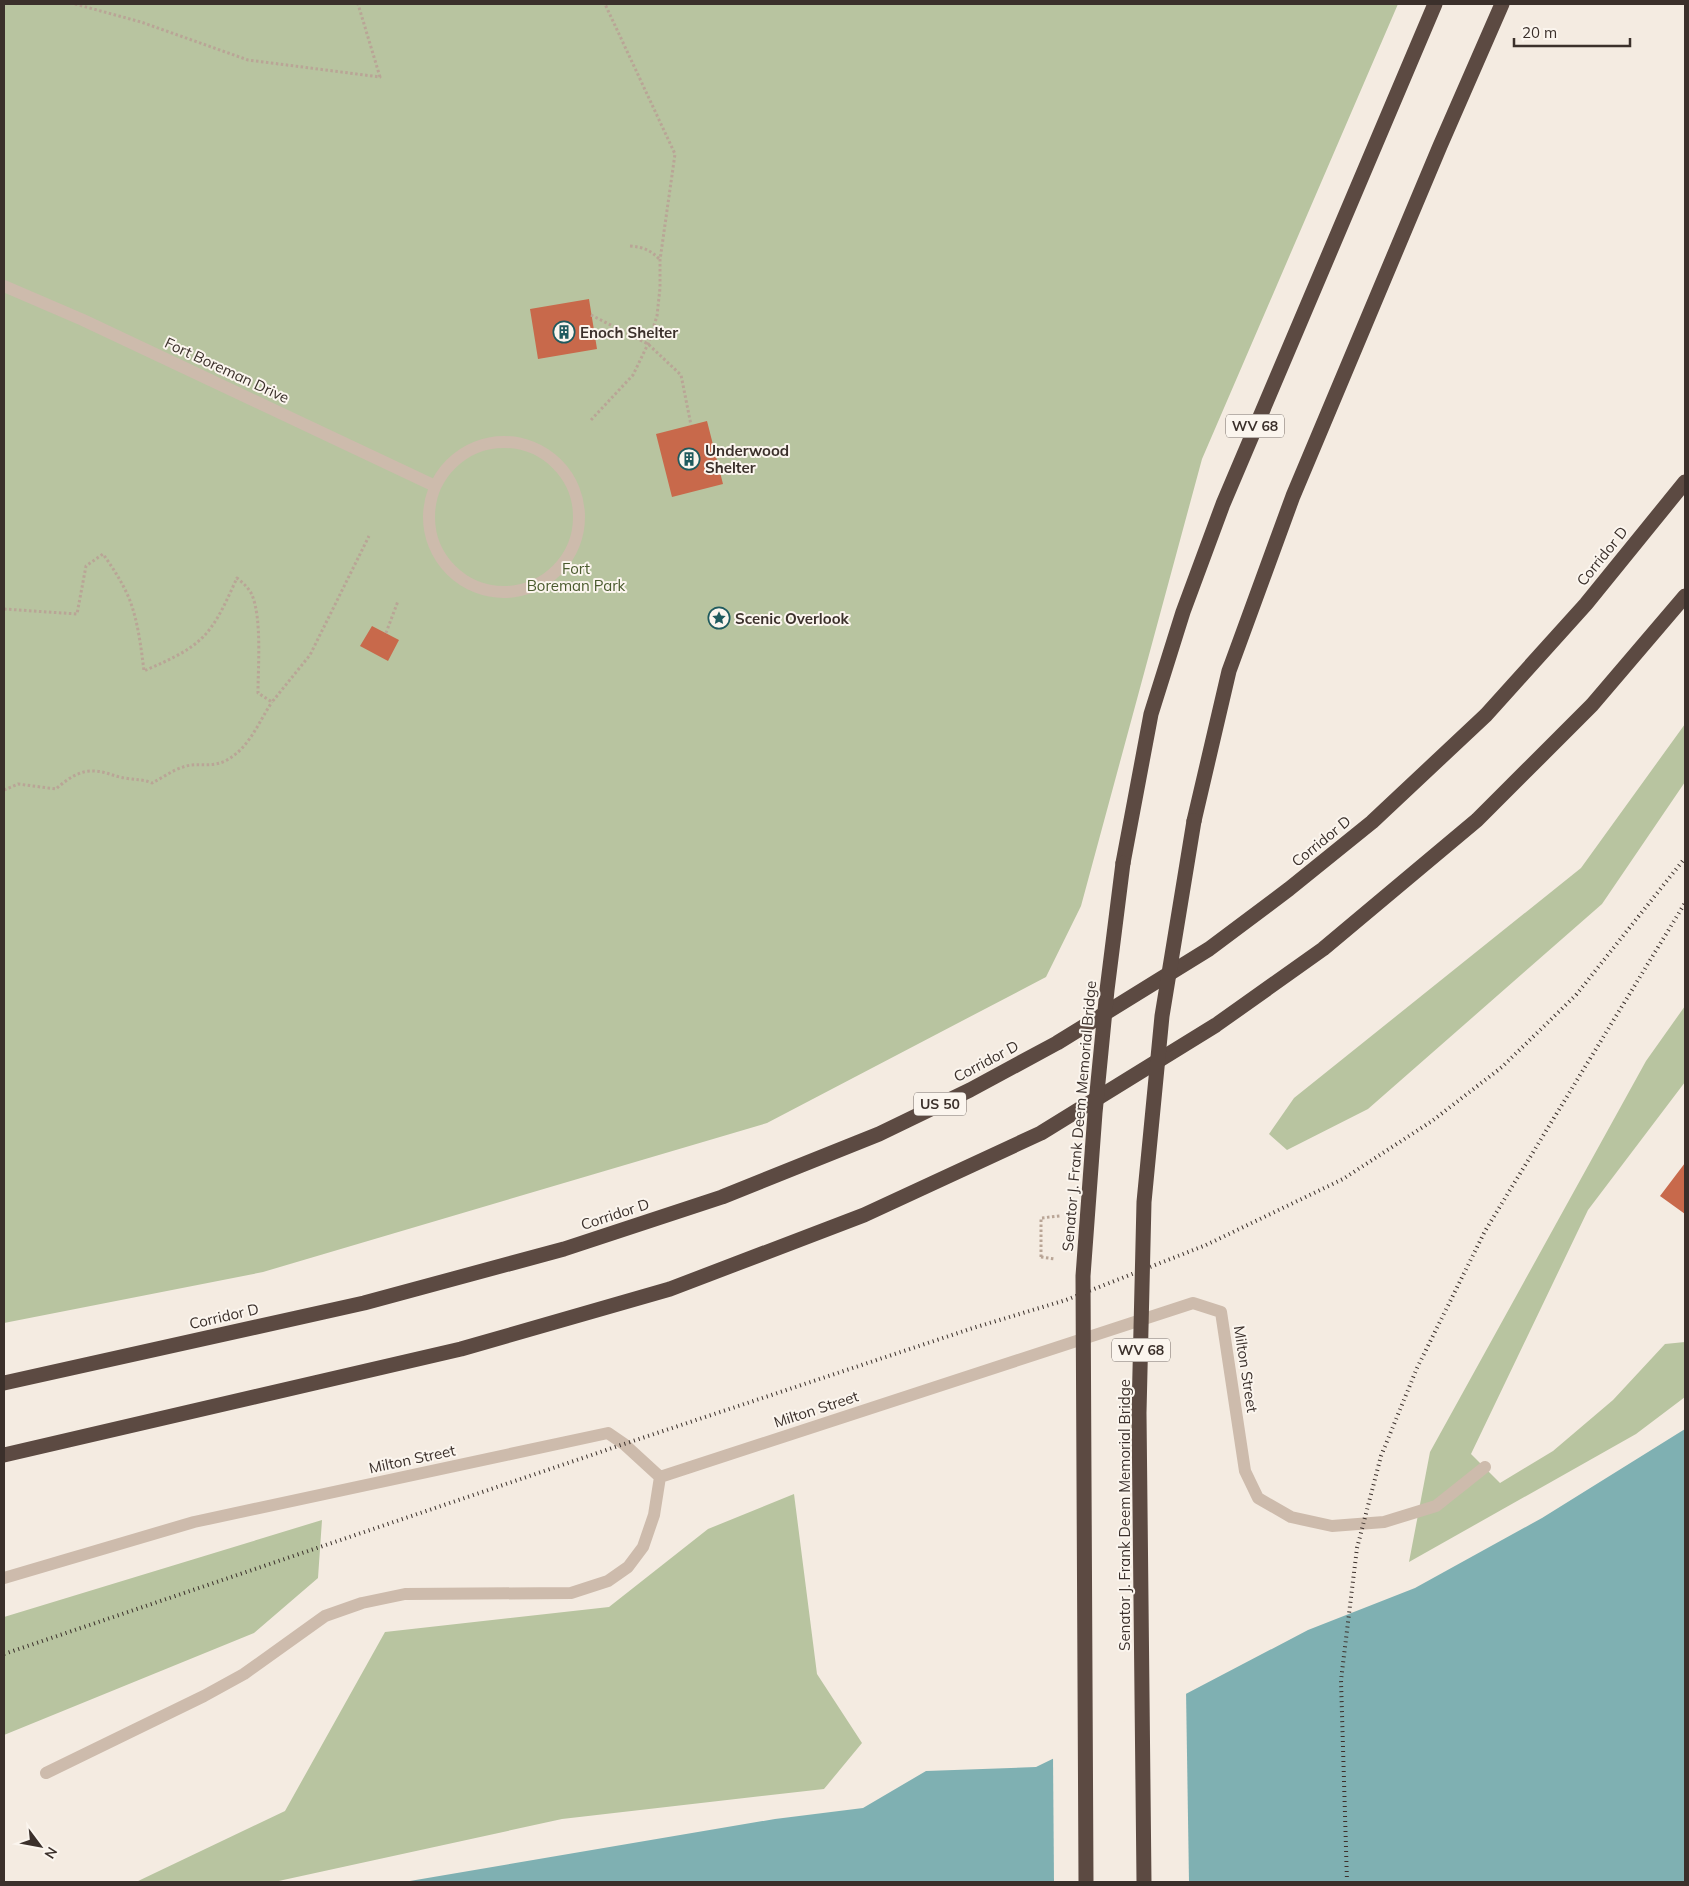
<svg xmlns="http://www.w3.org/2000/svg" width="1689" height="1886" font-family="Mulish,sans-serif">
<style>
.green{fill:#b8c4a0}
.water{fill:#7fb0b2}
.pier{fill:#f4ebe1}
.building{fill:#c8694b}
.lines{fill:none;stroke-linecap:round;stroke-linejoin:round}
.path{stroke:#b9a596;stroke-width:3;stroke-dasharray:2.5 2.5;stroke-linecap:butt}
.minor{stroke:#cdbbac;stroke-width:12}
.highway{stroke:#5c4a42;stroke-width:15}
.rail{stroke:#3b302b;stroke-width:4;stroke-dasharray:1 4;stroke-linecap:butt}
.path-bridge{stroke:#b9a596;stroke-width:3;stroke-dasharray:2.5 2.5;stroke-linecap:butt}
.highway-bridge{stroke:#5c4a42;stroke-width:15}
.labels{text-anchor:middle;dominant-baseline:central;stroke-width:4;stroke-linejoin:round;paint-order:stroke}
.shield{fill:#fbf5ee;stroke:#756b66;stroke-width:1}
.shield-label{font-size:14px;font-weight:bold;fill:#3b302b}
.poi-label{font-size:15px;font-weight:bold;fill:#3b302b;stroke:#fbf5ee;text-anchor:start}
.street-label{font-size:15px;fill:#3b302b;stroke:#fbf5ee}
.park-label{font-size:15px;fill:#4a5a2e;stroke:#fbf5ee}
</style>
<rect width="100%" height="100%" fill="#f4ebe1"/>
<path class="green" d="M4 4H1398L1202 459 1081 906 1046 977 767 1123 263 1272 4 1323Z
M1685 724V782L1602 904 1368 1109 1287 1150 1269 1134 1294 1098 1581 868Z
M1685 1006V1082L1588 1210 1471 1454 1500 1483 1553 1451 1613 1400 1665 1344 1685 1342V1397L1636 1434 1409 1562 1430 1452 1646 1061Z
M794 1494 817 1674 862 1743 824 1789 562 1819 274 1882H136L285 1811 385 1632 609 1607 708 1529Z
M322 1520 318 1578 254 1633 4 1735V1617Z"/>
<path class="water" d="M1685 1429V1882H404L775 1819 863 1808 926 1771 1036 1767 1180 1697 1308 1630 1415 1588 1542 1518Z"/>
<path class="pier" d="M1186 1691 1189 1882H1054L1053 1756Z"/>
<path class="building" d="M589 299 597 349 538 359 530 309Z
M707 421 723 484 672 497 656 434Z
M372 626 399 640 388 661 360 646Z
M1685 1163V1214L1660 1196Z"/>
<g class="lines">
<path class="path" d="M75 4 141 22 248 60 380 77 358 4
M630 246C643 247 651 250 660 260
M591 315 648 344 681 375 691 425
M591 420 633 375 648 344 657 316 660 288V260L675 154 605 4
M4 609 77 614 86 566 103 554C113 568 122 582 129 598 138 621 141 647 144 671 164 662 189 652 204 636 219 620 228 597 237 578 243 583 249 588 252 595 262 619 258 667 258 693L272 702 310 655 369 536
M386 633 398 601
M4 790 18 784 56 789C66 780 79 770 94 771 105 771 115 777 125 778 135 780 143 779 152 783 162 778 173 770 183 767 196 762 211 768 225 761 249 749 258 723 272 702
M1041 1257V1218L1060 1216"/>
<path class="minor" d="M4 286 83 320 435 486
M429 517a75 75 0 1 1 150 0a75 75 0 1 1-150 0Z
M4 1578 194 1522 608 1433 624 1444 660 1477 1193 1303 1221 1312 1245 1471 1258 1498 1291 1517 1332 1526 1384 1522 1436 1506 1485 1467
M46 1773 204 1696 244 1674 325 1616 362 1603 405 1594 571 1593 608 1581 628 1567 643 1547 654 1515 660 1477"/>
<path class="highway" d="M1194 821 1229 671 1293 496 1440 146 1502 4
M1123 863 1151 714 1183 612 1223 504 1435 4
M4 1383 364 1303 564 1249 722 1197 879 1134 970 1090 1057 1043 1209 949 1289 889 1372 822 1486 715 1586 604 1685 482
M4 1455 461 1349 670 1289 864 1215 1041 1133 1216 1025 1323 949 1477 820 1592 705 1685 596"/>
<path class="rail" d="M4 1654 624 1444 973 1328 1066 1300 1206 1245 1343 1179 1432 1121 1502 1067 1576 995 1685 858
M1347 1882 1341 1680 1357 1548 1381 1456 1417 1368 1485 1231 1685 903"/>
<path class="path-bridge" d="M1041 1257 1055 1259"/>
<path class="highway-bridge" d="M1086 1882 1083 1276 1095 1113 1107 990 1123 863
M1144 1882 1139 1413 1144 1202 1162 1016 1194 821"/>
</g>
<defs>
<g id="building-ring" transform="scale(1.125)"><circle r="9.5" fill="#fbf5ee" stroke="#1f5a5e" stroke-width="1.5"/><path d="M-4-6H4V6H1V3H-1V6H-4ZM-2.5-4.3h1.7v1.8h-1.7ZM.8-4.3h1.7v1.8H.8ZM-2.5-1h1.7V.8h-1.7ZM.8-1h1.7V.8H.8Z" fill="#1f5a5e"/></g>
<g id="sight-ring" transform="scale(1.125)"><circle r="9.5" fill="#fbf5ee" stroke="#1f5a5e" stroke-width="1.5"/><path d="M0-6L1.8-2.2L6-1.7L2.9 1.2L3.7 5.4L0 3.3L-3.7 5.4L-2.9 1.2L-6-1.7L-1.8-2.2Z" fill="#1f5a5e"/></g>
</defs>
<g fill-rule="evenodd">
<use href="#building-ring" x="564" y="332"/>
<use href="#building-ring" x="689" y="459"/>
<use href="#sight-ring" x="719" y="618"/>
</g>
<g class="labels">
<g class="shield">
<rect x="1226" y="414.5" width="58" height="23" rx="4"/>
<rect x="914" y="1092.5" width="52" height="23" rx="4"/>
<rect x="1112" y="1338.5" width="58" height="23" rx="4"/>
</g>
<g class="shield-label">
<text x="1255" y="426">WV 68</text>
<text x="940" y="1104">US 50</text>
<text x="1141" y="1350">WV 68</text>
</g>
<g class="poi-label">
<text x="580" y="332">Enoch Shelter</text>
<text x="705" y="450">Underwood<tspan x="705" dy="17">Shelter</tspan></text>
<text x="735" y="618">Scenic Overlook</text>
</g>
<g class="street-label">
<text transform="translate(227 370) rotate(25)">Fort Boreman Drive</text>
<text transform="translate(1602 556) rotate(-51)">Corridor D</text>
<text transform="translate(1321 841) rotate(-39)">Corridor D</text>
<text transform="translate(986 1061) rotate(-28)">Corridor D</text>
<text transform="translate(1079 1116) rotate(-85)">Senator J. Frank Deem Memorial Bridge</text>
<text transform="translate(615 1214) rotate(-18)">Corridor D</text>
<text transform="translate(224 1316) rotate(-13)">Corridor D</text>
<text transform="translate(1246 1369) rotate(81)">Milton Street</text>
<text transform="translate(816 1409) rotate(-18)">Milton Street</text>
<text transform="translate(412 1459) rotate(-12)">Milton Street</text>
<text transform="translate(1124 1515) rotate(-90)">Senator J. Frank Deem Memorial Bridge</text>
</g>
<g class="park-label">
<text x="576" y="568">Fort<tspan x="576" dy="17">Boreman Park</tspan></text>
</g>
</g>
<rect width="1689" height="1886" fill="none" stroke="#3b302b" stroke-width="10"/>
<g transform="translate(40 1846) rotate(122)" stroke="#fbf5ee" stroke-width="4" paint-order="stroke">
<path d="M0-4L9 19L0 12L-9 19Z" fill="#3b302b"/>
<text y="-8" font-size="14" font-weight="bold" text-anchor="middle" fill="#3b302b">N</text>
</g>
<path d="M1514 38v8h116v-8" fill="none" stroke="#3b302b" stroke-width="2.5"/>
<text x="1522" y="38" font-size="15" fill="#3b302b" stroke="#fbf5ee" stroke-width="4" paint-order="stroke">20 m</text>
</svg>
